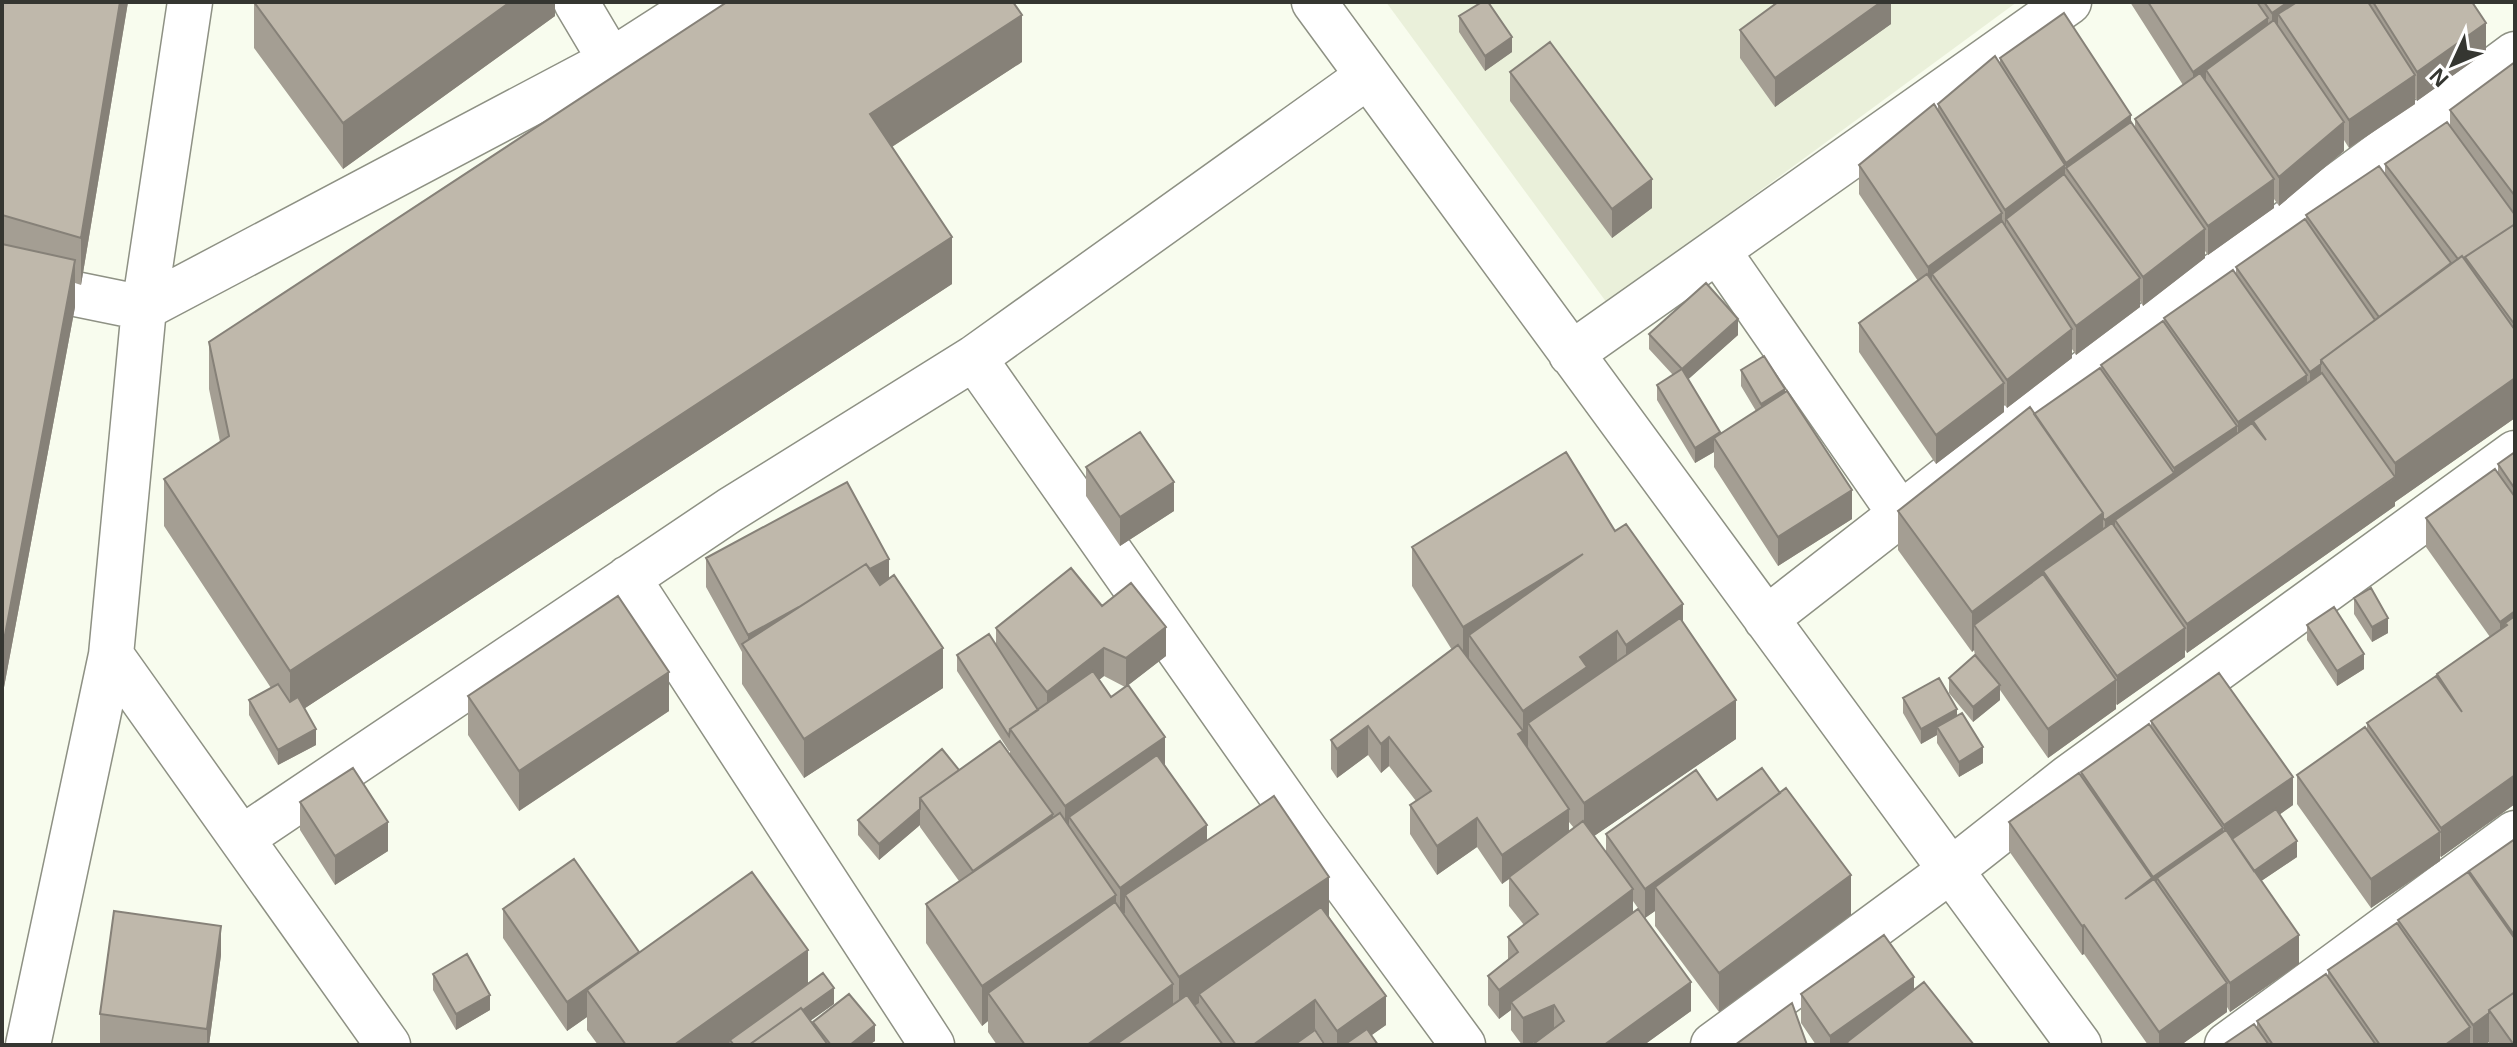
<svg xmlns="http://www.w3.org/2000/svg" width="2517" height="1047" font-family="Helvetica,sans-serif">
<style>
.built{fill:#eaf0da}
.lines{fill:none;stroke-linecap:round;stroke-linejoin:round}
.street-casing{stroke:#8e9184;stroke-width:47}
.street{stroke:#fff;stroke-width:44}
.wall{fill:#a49e93;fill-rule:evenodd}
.shaded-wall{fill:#868178}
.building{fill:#bfb8ab;stroke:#868178;stroke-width:2}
</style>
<rect width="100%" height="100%" fill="#f8fcee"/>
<path class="built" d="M1386 2H2017L1607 303Z"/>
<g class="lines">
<g class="street-casing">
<path id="street" d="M576 2 611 61
M1314 2 2079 1045
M1718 251 1901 515
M2 279 144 308 190 2
M1571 354 2069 2
M974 358 1306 831 1463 1045
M628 578 932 1045
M1766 619 2028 415 2515 54
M111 655 144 308 611 61 703 2
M242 838 730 510 974 358 1368 76
M28 1045 111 655 388 1045
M1713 1045 1951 870 2069 777 2515 453
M2227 1045 2515 833"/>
</g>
<use href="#street" class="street"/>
</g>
<path class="wall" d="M2 2H128L81 285 75 283V307L2 698Z
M254 2H555V16L343 169 254 48Z
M1891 2V24L1775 107 1740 58V30Z
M2130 2H2472L2486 52 2417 101 2415 98V104L2349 148 2344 140V151L2279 206 2274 199V208L2208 255 2205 251V258L2143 306 2140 301V307L2076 355 2072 349V358L2007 408 2004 404V412L1936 464 1859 352V323L1918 281 1859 194V165L1938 110V104L2000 63V58L2131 122 2135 128V119L2183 85Z
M1459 16 1512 52 1485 71 1459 32Z
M1022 62 892 147 952 284 305 708 316 745 278 765 249 715V700L271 688 164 526V479L220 442 209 389V342Z
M2515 62V418L2395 502V506L2187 653 2185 650V657L2117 705 2116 704V709L2048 758 2000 690V700L1973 722 1949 693V678L1975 655 1974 650 1972 652 1898 550V511L2034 414 2101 370V365L2164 323V318L2236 273V267L2306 221V215L2385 173V164L2450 127V110Z
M1510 72 1652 208 1612 238 1510 101Z
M1649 334 1738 335 1688 379 1720 434 1756 411 1741 386V370L1785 393 1852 519 1778 566 1714 467V452L1695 463 1657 400V385L1673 375 1649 349Z
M2515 452V804L2441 857 2440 856V861L2371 908 2297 804V775L2367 729V723L2437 678V674L2490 637 2426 547V518L2498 472V464Z
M1086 467 1174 511 1120 546 1086 496Z
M1615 531 1683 622 1736 739 1594 836 1606 852V834L1717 800 1851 915 1719 1012 1655 926V911L1645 918 1633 901V913L1691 1011 1644 1045H1531L1535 1042 1528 1045H1522L1511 1030V1010L1499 1019 1488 1005V976L1508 960V937L1524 925 1509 906V878L1502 884 1477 847 1437 875 1410 834V805L1416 801 1389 766 1381 773 1368 755 1337 778 1331 769V740L1452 650 1412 586V547ZM1569 822 1574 828 1569 831Z
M706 558 889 579 943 688 804 778 742 684V652L706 587Z
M2354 598 2388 633 2372 642 2354 614Z
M2307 625 2364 669 2337 686 2307 640Z
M996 628 1166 656 1128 685 1165 766 1207 840 1329 916 1386 1025 1371 1035 1378 1045H1326L1315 1029 1294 1045H997L988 1032V1021L982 1026 926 943V904L959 881 920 827V825L879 860 858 835V820L959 770 1010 755V751H1009L957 671V655L996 645ZM1104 676 1125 687 1111 697 1099 680Z
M468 696 669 711 519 811 468 735Z
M1903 698 1957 716 1983 763 1959 777 1937 743V735L1921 744 1903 713Z
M2151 721 2293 805 2279 815 2297 857 2261 881 2299 964 2230 1012 2227 1007V1012L2181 1045H2148L2084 954 2082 955 2009 851V822L2081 776V772L2151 727Z
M300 802 388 851 335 885 300 830Z
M2515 839V1045H2489V1042L2485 1045H2223L2257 1028V1021L2328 977V970L2398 925V920L2469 874V871Z
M503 909 639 952 808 984 834 1004 810 1021 813 1024V1022L875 1041 869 1045H598L587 1030V1017L567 1031 503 938Z
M221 955 209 1045H117L100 1043V1014Z
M433 974 490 1010 456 1030 433 990Z
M1914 990 1974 1045H1816L1801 1023V994Z"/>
<path class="shaded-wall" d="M120 2H128L81 285V238Z
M510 2H555V16L343 169V123Z
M1881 2H1891V24L1775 107V78Z
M2288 2H2332L2278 14V38L2272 42V13Z
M1022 15V62L870 161V114Z
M2268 18V47L2206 70V92L2193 101V72Z
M2486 23V52L2417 101V72Z
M1512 37V52L1485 71V56Z
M2415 75V104L2349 148V120Z
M2131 115V144L2066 168V163Z
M2344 122V151L2279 206V177Z
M2065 165V194L2006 219 2005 238V210Z
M1652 179V208L1612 238V209Z
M2274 179V208L2208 255V226Z
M2002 213V242L1932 274V293L1928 296V267Z
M2205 229V258L2143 306V277Z
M952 237V284L290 718V671Z
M75 260V307L2 698V651Z
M2140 278V307L2076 355V326Z
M1738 319V335L1682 385V369Z
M2072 329V358L2007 408V380Z
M2321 364V393L2310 401V372Z
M2307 375V404L2253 421V441L2238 451V422Z
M2515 378V418L2395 502V506L2187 653V624L2395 478V463Z
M2004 383V412L1936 464V435Z
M1785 389V405L1761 420V404Z
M2237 426V454L2174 497V468Z
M1720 432V448L1714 438V452L1695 463V448Z
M2174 473V502L2115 520V543L2105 549V520Z
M1174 482V511L1120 546V517Z
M1852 490V519L1778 566V537Z
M2103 513V552L2043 571V598L1974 625V650L1972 652V612Z
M1583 554 1469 635V662L1463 666V627Z
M889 559V588L748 653V635Z
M1683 604V644L1626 685V645Z
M2515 611V640L2505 623V647L2500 650V622Z
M2388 618V633L2372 642V627Z
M1166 627V656L1126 687V658Z
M2185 628V657L2117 705V676Z
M1617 631V671L1528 723V747L1523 751 1518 734 1523 731V711L1580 657Z
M943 648V688L804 778V739Z
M1104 648V676L1047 721V692Z
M2364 654V669L2337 686V671Z
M669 672V711L519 811V771Z
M2116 680V709L2048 758V729Z
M2000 685V700L1973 722V707Z
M1736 700V739L1584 843V803Z
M1957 709V724L1937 727V735L1921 744V729Z
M1368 726V755L1337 778V749Z
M316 729V745L278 765V750Z
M1165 737V766L1069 817V833L1065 835V806Z
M1389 737V766L1381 773V744Z
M1983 747V763L1959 777V762Z
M2515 775V804L2441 857V828Z
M2293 777V805L2224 854V825Z
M1781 794 1655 887V911L1645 918V889Z
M920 809V825L879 860V844Z
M1569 809V838L1502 884V855Z
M1053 814V843L973 871Z
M1477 818V847L1437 875V846Z
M388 822V851L335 885V856Z
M1207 825V854L1125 895V913L1120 917V888Z
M2223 828V857L2157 878V903L2153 906V877Z
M2440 832V861L2371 908V879Z
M2297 841V857L2251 888V873Z
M1851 875V915L1719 1012V973Z
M1329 877V916L1204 1000 1199 994V1003L1179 1016V977Z
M1633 889V918L1511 1002V1010L1499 1019V990Z
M1116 895V935L988 993V1021L982 1026V986Z
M2084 925V954L2082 955V926Z
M221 926V955L209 1045H207V1029Z
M2299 935V964L2230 1012V983Z
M808 950V989L730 1040 729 1045H674Z
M639 952 587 990V1017L567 1031V1002Z
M1914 977V1006L1847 1042V1045H1830V1036Z
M1691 982V1011L1644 1045H1604Z
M2227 983V1012L2181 1045H2159V1032Z
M1173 984V1023L1143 1045H1087Z
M834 988V1004L776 1045H755Z
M490 995V1010L456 1030V1014Z
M1386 996V1025L1358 1045H1337V1031Z
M1315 1000V1029L1294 1045H1253Z
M1554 1005V1034L1528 1045H1523V1018Z
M2489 1013V1042L2485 1045H2473V1025Z
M875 1025V1041L869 1045H850Z
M2470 1027V1045H2445Z"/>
<path class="building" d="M2 2H120L81 238 2 215Z
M254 2H510L343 123Z
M727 2H1013L1022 15 870 114 952 237 290 671 164 479 229 436 209 342Z
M1482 2H1488L1512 37 1485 56 1459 16Z
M1778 2H1881L1775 78 1740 30Z
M2148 2H2257L2268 18 2193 72Z
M2264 2H2288L2272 13Z
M2297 2H2368L2415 75 2349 120 2278 14Z
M2373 2H2472L2486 23 2417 72Z
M2064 13 2131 115 2066 163 2000 58Z
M2274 20 2344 122 2279 177 2206 70Z
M1550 42 1652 179 1612 209 1510 72Z
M1995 56 2065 165 2005 210 1938 104Z
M2515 62V196L2450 110Z
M2200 73 2274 179 2208 226 2135 119Z
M1934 104 2002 213 1928 267 1859 165Z
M2131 122 2205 229 2143 277 2066 168Z
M2447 122 2515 215V224L2465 257V260L2462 256 2458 259 2385 164Z
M2379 166 2451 263 2379 317 2306 215Z
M2064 174 2140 278 2076 326 2006 219Z
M2305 219 2375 320 2321 360V364L2310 372 2236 267Z
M2002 221 2072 329 2007 380 1932 274Z
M2515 224V325L2465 257Z
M2 244 75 260 2 651Z
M2462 256 2515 330V378L2395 463 2321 360Z
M2233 270 2307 375 2238 422 2164 318Z
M1927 274 2004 383 1936 435 1859 323Z
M1706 283 1738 319 1682 369 1649 334Z
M2163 321 2237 426 2174 468 2101 365Z
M1764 356 1785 389 1761 404 1741 370Z
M2100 368 2174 473 2105 520 2103 518V513L2034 414Z
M1682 369 1720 432 1695 448 1657 385Z
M2322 373 2395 477 2187 624 2115 520 2252 423 2266 440 2253 421Z
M1787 391 1852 490 1778 537 1714 438Z
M2030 407 2103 513 1972 612 1898 511Z
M1140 432 1174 482 1120 517 1086 467Z
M1566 452 1615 531 1626 524 1683 604 1626 645 1617 631 1580 657 1587 667 1523 711 1469 635 1583 554 1463 627 1412 547Z
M2515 452V489L2498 464Z
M2495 469 2515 497V611L2500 622 2426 518Z
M847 482 889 559 870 569 866 564 799 607 748 635 706 558Z
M2112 523 2185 628 2117 676 2043 571Z
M866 564 880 585 894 575 943 648 804 739 742 644Z
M1071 568 1102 606 1131 583 1166 627 1126 658 1104 648 1047 692 996 628Z
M2043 574 2116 680 2048 729 1974 625Z
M2371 588 2388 618 2372 627 2354 598Z
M618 596 669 672 519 771 468 696Z
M2334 607 2364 654 2337 671 2307 625Z
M2515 616V775L2441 828 2367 723 2436 676 2462 712 2437 674 2507 625 2505 623Z
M1680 618 1736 700 1584 803 1528 723Z
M989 634 1038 710 1010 729 1009 736 957 655Z
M1458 645 1523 731 1518 734 1569 809 1502 855 1477 818 1437 846 1410 805 1431 791 1389 737 1381 744 1368 726 1337 749 1331 740Z
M1975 655 2000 685 1973 707 1949 678Z
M1093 671 1111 697 1128 685 1165 737 1065 806 1010 729Z
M2219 673 2293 777 2224 825 2151 721Z
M1939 678 1957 709 1921 729 1903 698Z
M278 684 290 702 298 697 316 729 278 750 249 700Z
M1962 713 1983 747 1959 762 1937 727Z
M2149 724 2223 828 2153 877 2081 772Z
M2365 727 2440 832 2371 879 2297 775Z
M1000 741 1053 814 973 871 920 798Z
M942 749 959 770 920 798V809L879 844 858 820Z
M1157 755 1207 825 1120 888 1069 817Z
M353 768 388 822 335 856 300 802Z
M1762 768 1780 793 1645 889 1606 834 1696 770 1717 800Z
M2079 773 2152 878 2125 899 2154 879 2227 983 2159 1032 2084 925 2082 926 2009 822Z
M1786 788 1851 875 1719 973 1655 887Z
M1274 796 1329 877 1179 977 1125 895Z
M2276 809 2297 841 2254 871 2232 839Z
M1060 813 1116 895 982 986 926 904Z
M1583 821 1633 889 1499 990 1488 976 1518 952 1508 937 1538 914 1509 877Z
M2226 830 2299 935 2230 983 2157 878Z
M2515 839V936L2469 871Z
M574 859 639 952 567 1002 503 909Z
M752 872 808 950 674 1045H626L587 990Z
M2468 872 2515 939V992L2489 1010V1013L2473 1025 2398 920Z
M1115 902 1173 984 1087 1045H1025L988 993Z
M1321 907 1386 996 1337 1031 1315 1000 1253 1045H1236L1199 994Z
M1638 909 1691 982 1604 1045H1532L1564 1021 1554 1005 1523 1018 1511 1002Z
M114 911 221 926 207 1029 100 1014Z
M2397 923 2470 1027 2445 1045H2380L2328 970Z
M1884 935 1914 977 1830 1036 1801 994Z
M467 954 490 995 456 1014 433 974Z
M823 973 834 988 803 1010 801 1008 749 1045H734L730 1040Z
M2326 974 2376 1045H2273L2257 1021Z
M1924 982 1974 1045H1849L1847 1042Z
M2515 992V1045H2514L2489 1010Z
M849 994 875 1025 850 1045H831L813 1022Z
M1187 995 1223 1045H1115Z
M1792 1003 1807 1045H1735Z
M801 1008 828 1045H749Z
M2254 1024 2269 1045H2223Z
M1367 1029 1378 1045H1344Z
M1315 1030 1325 1045H1294Z"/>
<rect width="2517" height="1047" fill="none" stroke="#353631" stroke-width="8"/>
<g transform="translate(2453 64) rotate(226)" stroke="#ffffff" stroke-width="6" paint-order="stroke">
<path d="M0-6L14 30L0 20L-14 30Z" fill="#353631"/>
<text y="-12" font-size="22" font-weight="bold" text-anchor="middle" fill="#353631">N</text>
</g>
</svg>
